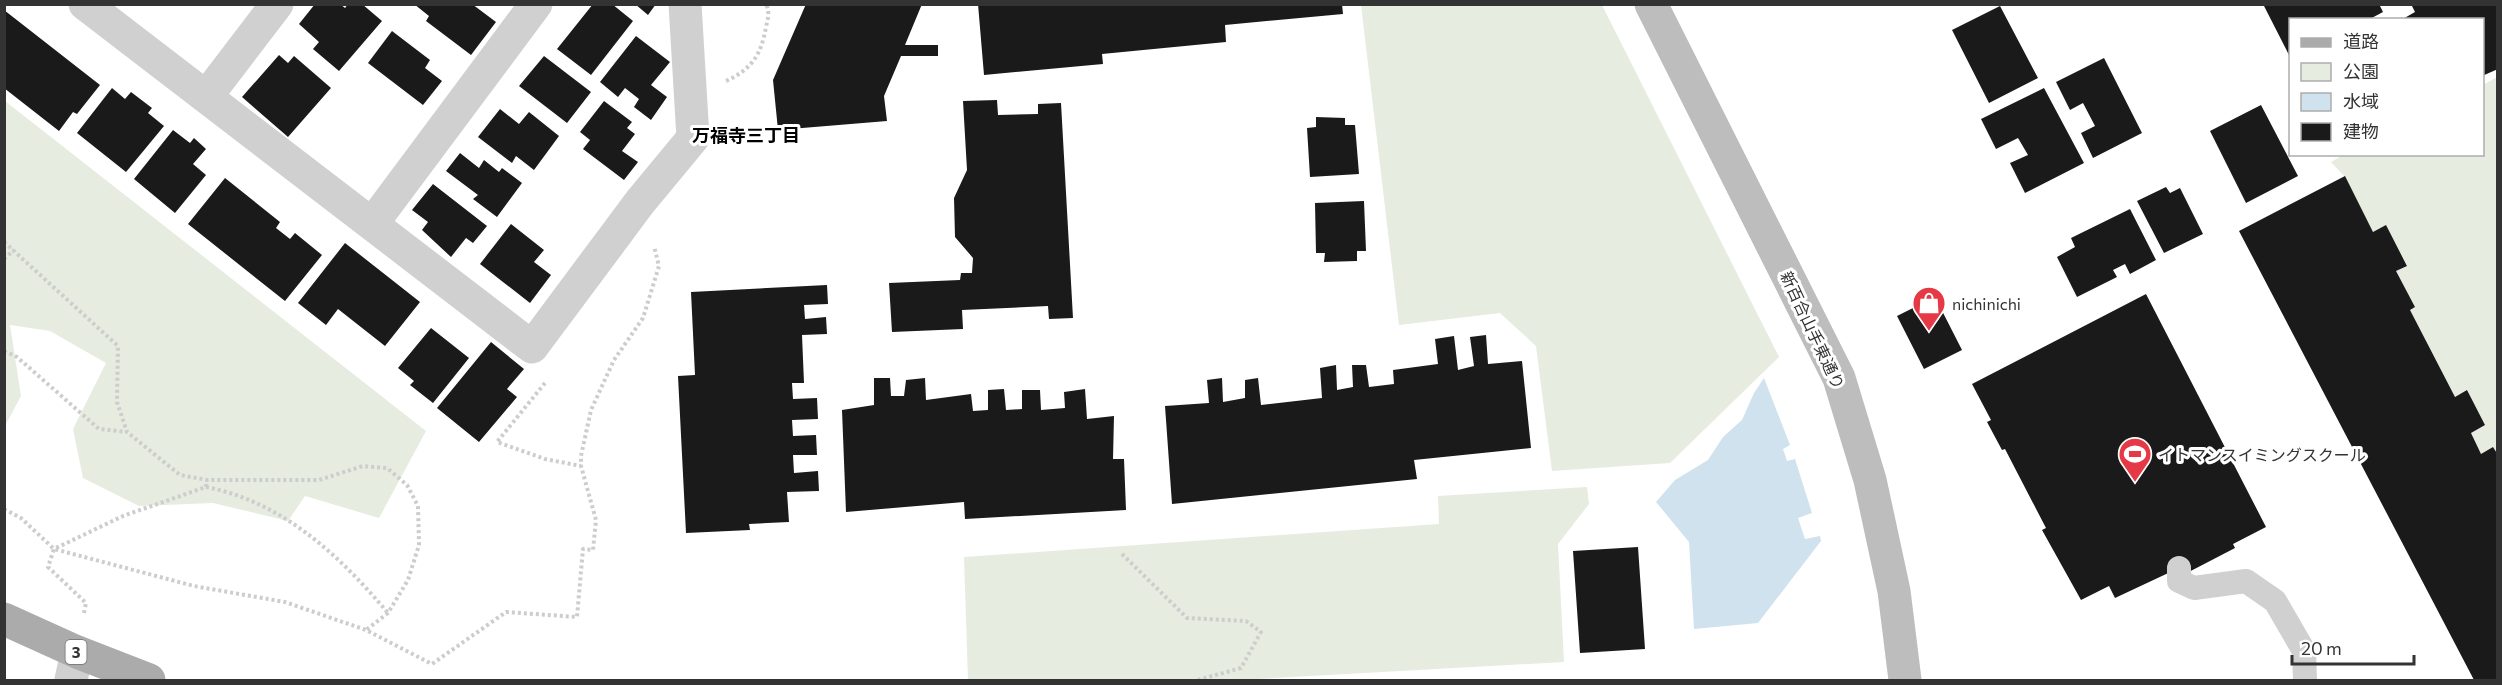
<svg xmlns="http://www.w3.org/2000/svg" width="2502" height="685" font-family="Commissioner,'Noto Sans JP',sans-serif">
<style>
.green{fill:#e6ecdf}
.water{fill:#cfe2ee}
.building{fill:#1a1a1a}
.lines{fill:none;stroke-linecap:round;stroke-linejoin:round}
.path{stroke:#cdcdcd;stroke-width:4;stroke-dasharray:3 3;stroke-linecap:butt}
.lane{stroke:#d0d0d0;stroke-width:24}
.street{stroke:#d0d0d0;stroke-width:33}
.secondary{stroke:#bdbdbd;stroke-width:33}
.primary{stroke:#ababab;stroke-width:33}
.labels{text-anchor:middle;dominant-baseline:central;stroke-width:6;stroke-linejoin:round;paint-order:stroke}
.shield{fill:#fff;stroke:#707070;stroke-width:1.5}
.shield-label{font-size:15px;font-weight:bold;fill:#333}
.poi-label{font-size:16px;fill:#333;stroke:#fff;text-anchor:start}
.street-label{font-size:16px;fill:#333;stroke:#fff}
.neighbourhood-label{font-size:18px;font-weight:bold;fill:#000;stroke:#fff}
</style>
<rect width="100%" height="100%" fill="#fff"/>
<path class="green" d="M1361 5H1602L1779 357 1670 463 1552 471 1536 346 1500 313 1399 325Z
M2497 77V455L2493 447 2481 454 2471 433 2485 425 2467 390 2455 397 2410 310 2415 307 2396 271 2407 265 2386 226 2373 232 2345 177 2331 162 2345 154H2482L2483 85Z
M5 101 426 431 379 518 305 496 288 521 213 503 139 506 83 478 73 429 106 363 50 331 10 325 21 396 5 426Z
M1587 487 1589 504 1558 544 1564 662 1239 680H968L964 557 1439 524 1438 496Z"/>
<path class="water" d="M1764 378 1790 445 1783 449 1787 461 1795 459 1812 513 1798 518 1805 539 1820 536 1821 541 1758 623 1694 629 1689 542 1656 502 1675 480 1708 460 1723 437 1742 420 1754 393Z"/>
<path class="building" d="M315 4H340L345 8 348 4H362L382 21 339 71 313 49 319 42 299 24Z
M414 4H472L496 22 471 55 426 21 429 16Z
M593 4H612L633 21 591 75 557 49Z
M635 4H656L648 15Z
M806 4H922L905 45H938V56H901L884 96 887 121 778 130 773 80Z
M978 4H1342L1343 14 1225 25 1226 42 1102 54 1103 64 984 75Z
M2263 4H2379L2383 12 2368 20H2290V57Z
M2411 4H2498V69L2482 76V20H2401L2415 12Z
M2000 6 2038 78 1989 103 1952 30Z
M4 10 100 85 77 114 73 112 59 131 4 88Z
M392 31 430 60 425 68 442 81 423 105 368 63Z
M636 36 670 62 651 85 667 97 651 120 634 107 639 99 625 88 618 97 600 82Z
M279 55 288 63 294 56 331 88 288 137 242 97Z
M544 56 591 92 567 123 519 86Z
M2104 58 2142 133 2093 158 2081 133 2095 126 2083 103 2070 110 2056 82Z
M112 88 125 99 131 92 152 108 148 113 164 126 126 172 77 133Z
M2044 88 2084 163 2025 193 2010 163 2028 155 2018 138 1996 149 1981 119Z
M997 100 998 115 1038 114V104L1061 103 1073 318 1049 319 1048 306 962 310 963 329 892 332 889 283 960 280 961 273H972L973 258 955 237 954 198 967 170 963 101Z
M604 101 632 122 627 128 635 134 622 151 638 162 624 180 583 149 590 140 580 132Z
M2261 105 2298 176 2246 203 2210 131Z
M500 109 519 124 529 112 559 136 534 170 516 156 512 163 478 137Z
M1316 117 1345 118V125H1355L1359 174 1310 177 1307 128 1316 127Z
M173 130 190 143 194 138 206 149 193 164 206 175 175 213 134 179Z
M460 153 479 168 484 160 499 172 502 168 522 183 497 217 473 199 478 195 446 171Z
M2345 176 2373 232 2386 225 2407 266 2396 271 2415 307 2410 310 2455 397 2467 390 2485 425 2471 433 2481 454 2493 447 2498 455V680H2474L2239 231Z
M225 178 280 222 276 228 290 239 295 233 322 255 285 301 188 224Z
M433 184 487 226 473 243 466 238 451 257 422 230 428 222 412 210Z
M2166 187 2170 193 2180 188 2203 234 2164 253 2137 201Z
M1364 201 1366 251H1357V261L1324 262 1325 253H1316L1315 203Z
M2130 209 2156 260 2130 274 2125 264 2113 270 2117 277 2077 297 2057 257 2075 247 2071 238Z
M511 224 544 250 534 262 551 275 530 303 480 264Z
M345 243 420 302 385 346 338 309 326 325 298 303Z
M827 285 828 304 804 305 805 319 826 317 827 334 802 335 804 383H792L793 399 817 398 818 419 792 420 793 436 816 435 817 455H793L794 473 818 471 819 491 787 492 789 522 749 524 750 530 686 533 678 376 695 375 691 292Z
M2146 294 2266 527 2233 544 2235 548 2183 575 2179 568 2115 598 2109 586 2081 600 2042 530 2046 528 2005 449 2002 450 1987 422 1991 420 1972 384Z
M1935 297 1962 350 1924 369 1897 316Z
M431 328 469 358 433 403 410 385 414 381 398 368Z
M1486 335 1488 364 1522 361 1531 448 1414 460 1417 479 1172 504 1165 406 1209 403 1207 380 1222 378 1223 402 1245 398V380L1258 378 1261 405 1322 398 1320 368 1336 365 1337 390 1353 387 1352 365H1366L1369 387 1394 384 1393 370 1438 364 1435 339 1454 336 1458 370 1474 366 1470 337Z
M491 342 524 369 507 389 517 397 479 442 437 408Z
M874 378H890L891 396H904L906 380 925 378 926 400 971 394 973 411 988 410V390L1004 389 1006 410 1022 409V390H1040L1041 410 1065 408 1064 392 1085 389 1087 419 1114 416 1113 459H1124L1126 510 965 519 964 502 846 512 842 410 874 405Z
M1638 547 1645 649 1580 653 1573 551Z"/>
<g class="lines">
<path class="path" d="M726 81C752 69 761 55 766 27 768 18 770 13 766 4
M4 242 118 346 117 402 127 432 180 475 207 480H319L363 466 387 468 407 485 418 506 419 545 408 580 388 613 366 630
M4 259 14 250
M4 351 17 357 99 429 127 432
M545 383 497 442 545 459 581 466
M206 487C283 502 339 555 388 613
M4 509 21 518 54 549 194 586 285 602 366 630 432 664 506 612 577 617 583 549 593 550 596 520 581 466V456L591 410 614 360 643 318 659 266 654 246
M1122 554 1187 618 1246 621 1261 632 1241 668 1198 680
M84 613 86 603 48 567 54 549 123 516 206 487 207 480"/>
<path class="lane" d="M2179 568V581L2194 588 2246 581 2275 601 2304 651 2305 680"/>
<path class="street" d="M85 4 532 347 640 202 693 138 685 4
M206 97 277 4
M372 224 536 4
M71 680 77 652"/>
<path class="secondary" d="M1651 4 1839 378 1870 480 1894 591 1905 680"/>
<path class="primary" d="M4 619 77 652 149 680"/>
</g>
<defs>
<g id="shop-pin" transform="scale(1.725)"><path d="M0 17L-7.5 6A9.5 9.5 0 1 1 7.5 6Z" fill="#e63946" stroke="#fff"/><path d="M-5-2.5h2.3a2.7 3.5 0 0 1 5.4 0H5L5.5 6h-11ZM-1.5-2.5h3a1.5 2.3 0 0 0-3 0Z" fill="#fff"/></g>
<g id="stadium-pin" transform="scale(1.725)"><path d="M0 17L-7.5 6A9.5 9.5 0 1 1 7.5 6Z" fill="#e63946" stroke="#fff"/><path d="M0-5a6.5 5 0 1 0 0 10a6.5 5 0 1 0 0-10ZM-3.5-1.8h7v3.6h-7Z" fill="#fff"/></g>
</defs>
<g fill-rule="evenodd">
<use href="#shop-pin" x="1929" y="303"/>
<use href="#stadium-pin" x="2135" y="454"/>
</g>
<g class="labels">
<rect class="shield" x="65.5" y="640" width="21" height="24" rx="4.5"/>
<g class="shield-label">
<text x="76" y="652">3</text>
</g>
<g class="poi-label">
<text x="1952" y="303">nichinichi</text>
<text x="2158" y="454">イトマンスイミングスクール</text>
</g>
<g class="street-label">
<text transform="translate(1813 330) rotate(65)">新百合山手東通り</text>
</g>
<g class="neighbourhood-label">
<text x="746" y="135">万福寺三丁目</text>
</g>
</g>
<rect width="2502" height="685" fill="none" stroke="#333333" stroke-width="12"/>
<rect x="2289" y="18" width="195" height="138" fill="#ffffff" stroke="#adadad" stroke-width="1.5"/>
<rect x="2301" y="38" width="30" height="9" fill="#ababab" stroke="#adadad" stroke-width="1.5"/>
<text x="2343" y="48" font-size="18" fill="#333333">道路</text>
<rect x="2301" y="63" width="30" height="18" fill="#e6ecdf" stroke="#adadad" stroke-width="1.5"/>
<text x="2343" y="78" font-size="18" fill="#333333">公園</text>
<rect x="2301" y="93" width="30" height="18" fill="#cfe2ee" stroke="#adadad" stroke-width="1.5"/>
<text x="2343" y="108" font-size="18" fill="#333333">水域</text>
<rect x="2301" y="123" width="30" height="18" fill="#1a1a1a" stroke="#adadad" stroke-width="1.5"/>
<text x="2343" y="138" font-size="18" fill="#333333">建物</text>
<path d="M2292 655v9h122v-9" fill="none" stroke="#333333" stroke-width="3"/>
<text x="2301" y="655" font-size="18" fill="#333333" stroke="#ffffff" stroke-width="4.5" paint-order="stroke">20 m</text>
</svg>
